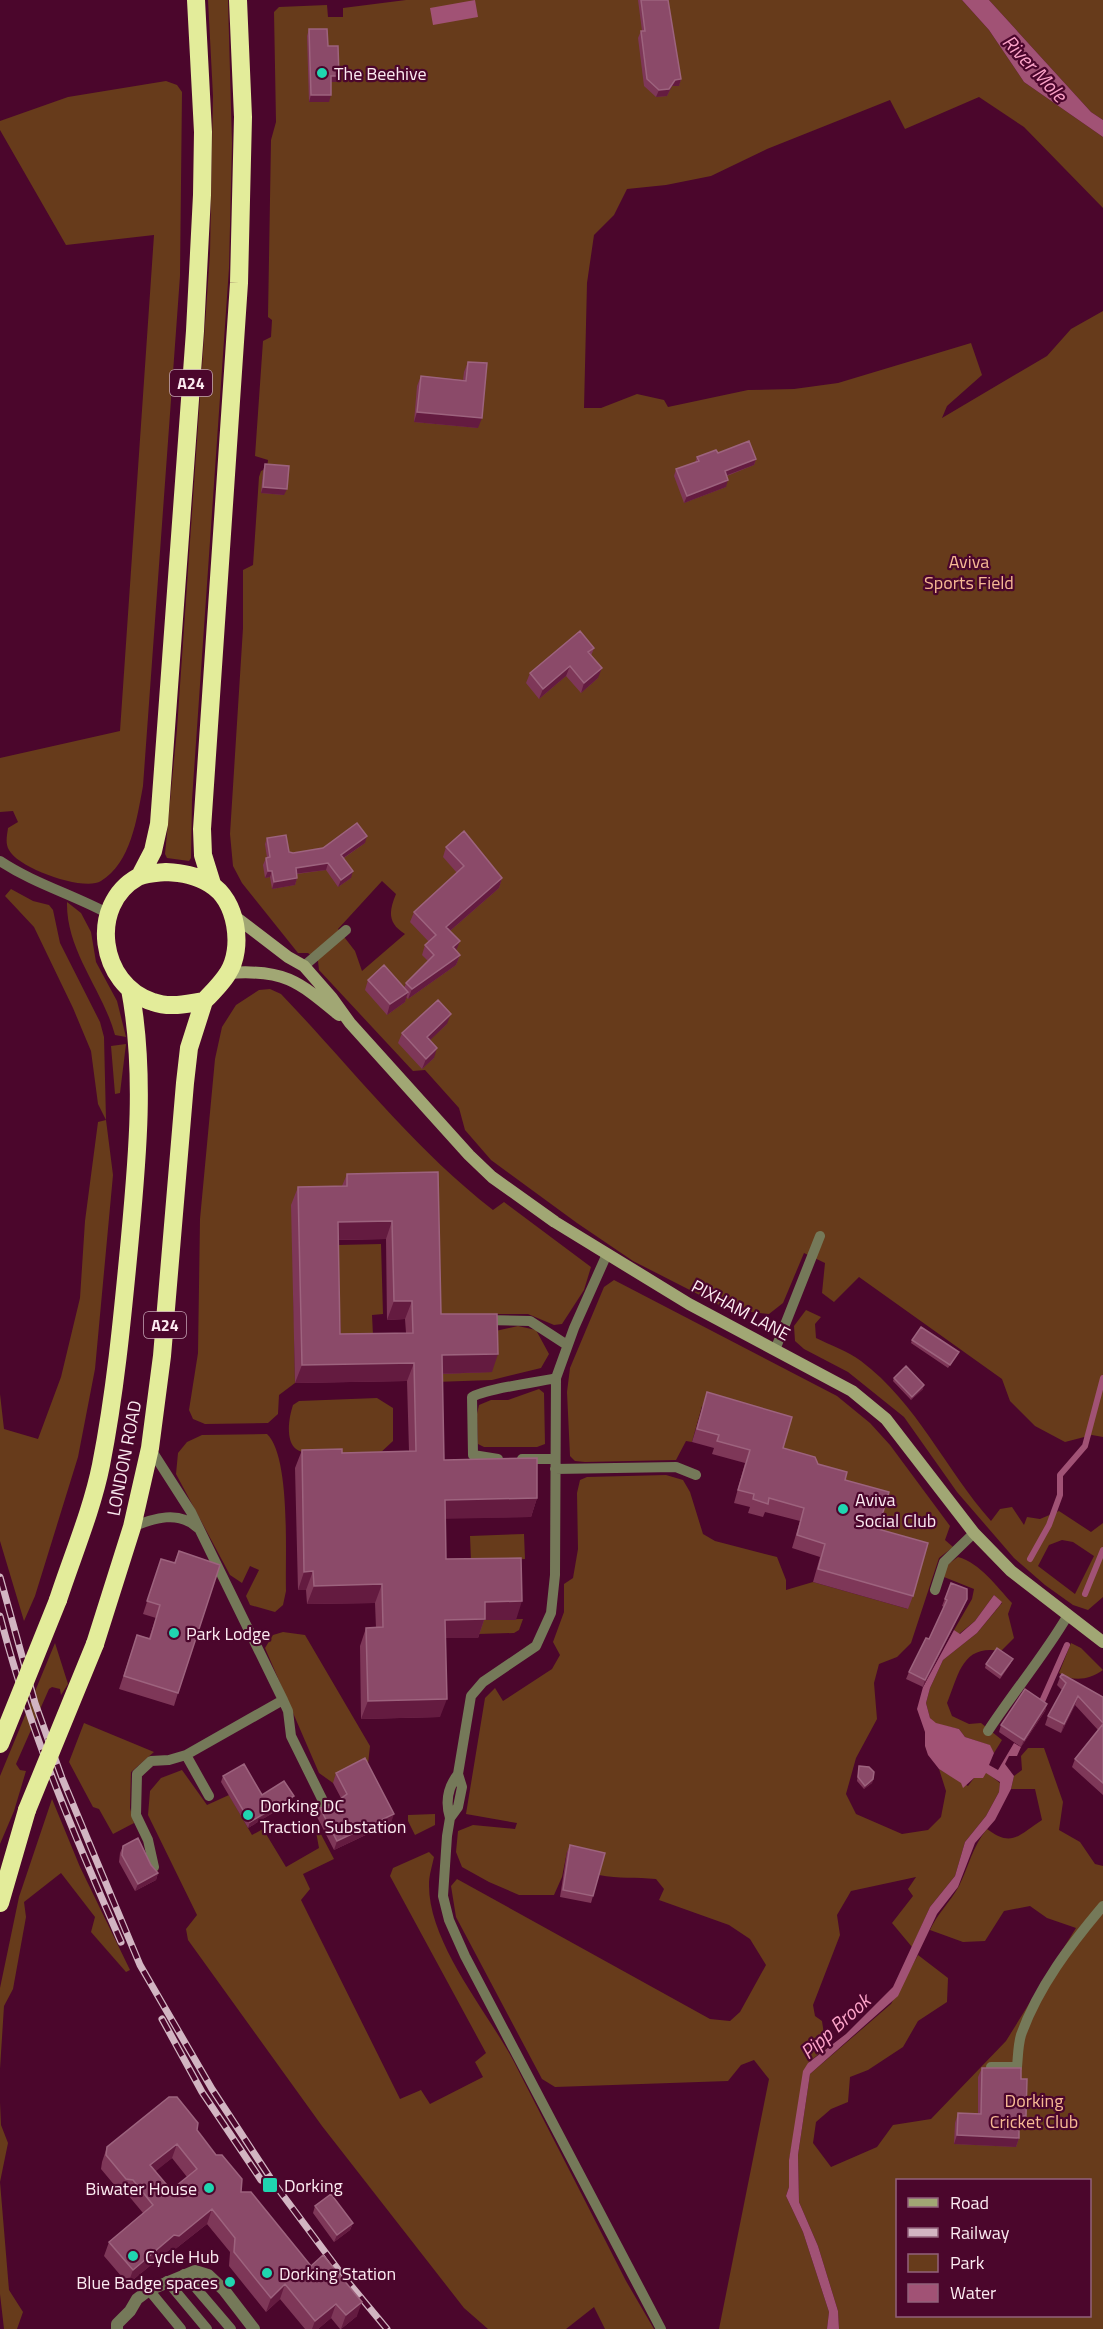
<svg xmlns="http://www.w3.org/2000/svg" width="1103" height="2329" font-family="'Titillium Web',sans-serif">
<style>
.green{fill:#673b1b;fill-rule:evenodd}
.water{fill:#a15275}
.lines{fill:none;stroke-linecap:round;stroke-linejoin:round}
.stream{stroke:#a15275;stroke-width:6}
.lane{stroke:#757959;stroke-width:10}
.street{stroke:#757959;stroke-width:12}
.secondary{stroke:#a1a774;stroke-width:12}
.highway{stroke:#e3ec9a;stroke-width:18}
.rail-casing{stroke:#d2b5c2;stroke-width:7}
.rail{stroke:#4b062c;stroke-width:4.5;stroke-dasharray:14;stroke-linecap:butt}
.highway-bridge{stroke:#e3ec9a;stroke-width:18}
.wall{fill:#7e3758;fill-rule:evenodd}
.shaded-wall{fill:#641b40}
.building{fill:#8b4a69;stroke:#9d637e;stroke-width:1.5;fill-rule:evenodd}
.poi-dot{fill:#20d5b0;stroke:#4b062c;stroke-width:2}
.labels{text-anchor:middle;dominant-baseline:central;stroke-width:4.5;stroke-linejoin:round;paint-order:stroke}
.shield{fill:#4b062c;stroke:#c7a6b6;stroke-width:1.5}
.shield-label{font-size:16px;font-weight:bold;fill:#fcebf1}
.poi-label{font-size:18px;fill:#fcebf1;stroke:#4b062c;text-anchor:start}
.park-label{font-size:18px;fill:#f6ba94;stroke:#4b062c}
.street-label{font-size:18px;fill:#fcebf1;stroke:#4b062c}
.water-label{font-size:20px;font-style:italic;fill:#fca3c8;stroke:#4b062c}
</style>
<rect width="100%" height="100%" fill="#4b062c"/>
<path class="green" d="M208 0H228L232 143 229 268 192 800 191 858 189 861 167 858 165 854 177 729 210 253 213 96Z
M406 0H962L989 30 1024 82 1103 137V208L1024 127 979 97 905 129 890 100 767 149 711 176 666 185 627 189 614 215 594 235 587 283 584 408H601L637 394 664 400 668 407 748 390 794 389 838 383 971 343 982 375 947 406 942 418 1047 356 1071 329 1103 311V1437L1092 1435 1065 1442 1035 1426 1010 1401 1002 1379 859 1277 834 1302 822 1293 825 1263 804 1253 783 1303 769 1314 727 1309 633 1261 577 1223 491 1160 465 1130 459 1108 425 1070 413 1071 319 970 318 961 308 953H298L242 883 233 866 230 834 243 628V570L253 565 259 477 261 471 267 468 268 460 255 456 263 341 271 337 272 320 268 317 271 140 276 122 274 12 279 7 327 5 328 17H343V8ZM382 881 396 894C389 911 387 923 405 934L362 971 355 951 338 929Z
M989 0H1103V120L1091 112Z
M166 81 177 85 182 92 180 276 143 786C137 818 131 863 101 881 84 892 18 868 9 850 5 843 7 836 8 828L18 822 13 811 0 812V758L120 731 154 235 66 245 0 130V121L68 97Z
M11 889 33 901 49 905 53 910 60 943 100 1022 104 1037 106 1120 113 1175 95 1369 78 1457 35 1596 24 1621 0 1541V1394L4 1429 38 1439 61 1377 80 1298 85 1221 98 1122 106 1120 98 1104 91 1051 73 1008 34 927 5 896Z
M67 902 81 913 91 932 96 962 117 1001 126 1037 115 1035C103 990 66 951 67 902Z
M270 989 281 994C351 1067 412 1147 493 1210L504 1202 591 1267 584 1290 562 1324 554 1325 528 1314H434L431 1190 292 1205 295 1383 279 1395 278 1414 268 1423 205 1424 193 1419 189 1410 198 1353 200 1219 215 1059 222 1027 236 1005 259 990Z
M126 1044 120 1093 115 1094 111 1046Z
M381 1244 383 1314 372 1315 373 1335 341 1347 338 1245Z
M614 1280 837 1396 870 1423 890 1445 950 1526 945 1540 953 1547 939 1558 911 1643 897 1657 879 1664 874 1683 877 1719 856 1758 846 1794 856 1814 902 1834 928 1830 941 1817 946 1791 939 1769 968 1786 974 1778 986 1772 1000 1783 999 1792 986 1816 965 1842 955 1876 930 1907 912 1947 892 1923 913 1896 908 1889 916 1877 851 1891 837 1915 840 1935 813 2005 815 2016 822 2021 826 2048 808 2063 789 2160V2187L786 2196 803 2232 829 2312 827 2329H719L769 2079 754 2060 741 2065 728 2081 555 2087 542 2079 456 1917 451 1886 457 1879 710 2019 730 2021 740 2012 766 1965 750 1939 729 1925 659 1900 664 1889 656 1879C636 1877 619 1879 599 1875L602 1860 567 1852 562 1877 554 1895H519L489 1882 462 1867 456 1852 458 1831 473 1825 515 1829 517 1823 466 1814 485 1698 495 1688 503 1701 552 1669 560 1655 553 1642 564 1612V1584L573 1578 578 1549 577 1493 580 1480 587 1477 666 1475 683 1480 690 1492 703 1534 715 1541 777 1557 786 1580V1590L813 1582 908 1609 874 1542 702 1406 692 1442 686 1441 676 1460 585 1462 575 1461 570 1456 567 1392 570 1368 604 1287Z
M806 1310 821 1317 815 1324 816 1338C830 1345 848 1351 861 1361 917 1403 945 1469 991 1521L1000 1509 1012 1507 1024 1525 1027 1517 1040 1519 1059 1511 1091 1532 1103 1523V1597L1088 1610 1073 1605 1045 1585 1014 1558 957 1492 904 1417 848 1372 804 1349 795 1341 794 1326ZM1062 1540 1073 1542 1094 1556 1075 1594 1038 1566 1049 1545Z
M518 1326 536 1330 549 1354 541 1368 492 1380 435 1382V1374L491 1372V1332Z
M539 1389 544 1393 545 1444 537 1447H484L478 1444 477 1414 479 1405 491 1400H508Z
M377 1398 393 1408V1441L379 1454C362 1454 309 1459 296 1449 285 1440 289 1417 293 1405L299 1401Z
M267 1434C291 1457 285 1556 286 1591L283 1605 275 1612 250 1605 246 1596 259 1570 250 1566 242 1583 230 1575 176 1474 178 1453 187 1442 202 1435Z
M524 1534 525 1559 471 1561 470 1536Z
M958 1557C980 1563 997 1587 1012 1603L1008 1614 1014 1638 1001 1651C962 1644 959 1674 947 1703L952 1716 969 1724 981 1723 1002 1740 994 1753 989 1745 965 1737 959 1729 936 1724 930 1718 926 1703 930 1688 943 1660 977 1633 1002 1603 994 1595 975 1621 959 1634 954 1630 972 1599 974 1589 944 1577 947 1565Z
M523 1619 519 1630 514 1633 478 1634V1620Z
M283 1632 305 1635 370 1746 368 1764 333 1783 319 1773 265 1648 273 1635Z
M55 1643 68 1684 61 1695 60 1689 52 1687 49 1689 16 1764 20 1770 26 1771 14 1811 0 1844V1776Z
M1071 1643 1081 1648 1103 1670C1089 1680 1073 1682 1059 1673Z
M84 1723 154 1752 131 1772 130 1808 134 1823 113 1834 99 1809 93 1807 69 1762Z
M1028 1748H1044L1063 1802 1059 1830 1080 1842 1095 1864 1103 1866V2329H839L838 2311 818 2246 799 2202 798 2155 810 2074 891 2004 918 1955 948 1978 947 2002 918 2021 903 2047 868 2070 850 2077 848 2102 831 2109 816 2122 813 2143 831 2167 877 2147 893 2125 931 2119 1006 2041 1076 1928 1047 1918 1030 1906 1004 1911 985 1941 963 1942 930 1930C937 1914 951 1901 959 1886 969 1866 972 1847 987 1829 1012 1848 1019 1835 1042 1820L1035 1789H1011L1014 1776 1022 1770 1021 1756ZM898 2180H1090V2316H898Z
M182 1770 207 1805 229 1795 252 1835 263 1829 286 1867 319 1848 314 1821 334 1859 303 1874 310 1889 301 1900 400 2099 421 2090 430 2104 483 2077 475 2062 486 2053 390 1876 393 1868 429 1852 434 1857C432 1866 429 1876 429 1884 428 1942 486 2010 513 2060L626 2281 654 2329H605L594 2307 566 2329H488L464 2308 322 2126 188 1940 186 1929 197 1915 148 1815 150 1791 161 1778Z
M52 1799 80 1867 130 1970 126 1972 91 1932 95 1917 61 1873 24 1902 26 1917 13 1989 4 2006 0 2069V1988L19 1897Z
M435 1814V1825L415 1835 408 1821V1815Z
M0 2102 1 2125 8 2143 0 2182 9 2290 23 2312 17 2329H4L0 2294Z"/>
<path class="water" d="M475 0 478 17 433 25 430 8Z
M962 0H989L1091 112 1103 120V137L1024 82 989 30Z
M994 1595 1002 1602 1000 1605 977 1633 943 1660 930 1688 926 1703 930 1718 936 1723 959 1729 965 1737 990 1745 994 1753 989 1765 998 1770 1014 1743 1021 1747 1017 1756H1009L1005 1764 1014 1776 1011 1789 995 1820 975 1843 958 1887 937 1914 898 1996 810 2074 798 2155 799 2202 818 2246 838 2311 839 2329H827L829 2312 803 2232 786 2196 789 2187V2160L803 2071 808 2063 846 2034 893 1987 930 1907 955 1876 965 1842 986 1816 999 1792 1000 1782 986 1773 983 1778H974L963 1788 961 1783 939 1769 928 1755 925 1746V1732L917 1709 923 1687 954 1630 960 1634 975 1621Z"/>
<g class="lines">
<path class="stream" d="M1030 1559 1049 1525 1060 1495V1475L1085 1446 1103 1378
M1085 1594 1103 1550
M1040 1706 1067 1645"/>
<path class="lane" d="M0 861C33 883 71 894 107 913
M304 966 346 930
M607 1254 574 1328 556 1378 555 1575 551 1613 536 1646 483 1682 471 1696 458 1774 462 1787 458 1807 450 1818 447 1836 443 1896 449 1920 465 1956 661 2329
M485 1320 530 1321 567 1345
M775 1350 820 1236
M150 1448 191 1512 283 1700 186 1755 169 1760 151 1761 137 1774 136 1815 148 1840 154 1867
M498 1459 473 1455 472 1397C487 1388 535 1383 556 1378
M522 1459H555
M555 1469 676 1467 696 1475
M132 1527C154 1518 179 1510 198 1528
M935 1590 944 1562 974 1533
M283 1700 288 1711 291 1736 326 1807
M988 1731C1014 1691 1044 1656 1068 1615
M186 1755 209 1796
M450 1818C445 1802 448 1787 458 1774
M991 2067H1017C1018 2057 1018 2045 1021 2035 1038 1987 1071 1944 1103 1906
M184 2274 231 2329
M167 2281 207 2329
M149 2290 181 2329"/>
<path class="street" d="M117 2329V2324L130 2311 137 2299 149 2290 195 2271 208 2275 224 2290 254 2329"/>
<path class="secondary" d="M233 915 288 957 304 966 332 998 350 1023 469 1155 492 1177 555 1222 689 1304 852 1391 886 1419 974 1533 1011 1571 1103 1642
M229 973C284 969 298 981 339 1015"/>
<path class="highway" d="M166 872C182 873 196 875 210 884 237 900 244 948 228 973 222 983 212 993 204 1001 188 1004 169 1008 153 1002 99 985 88 905 138 877 146 873 157 873 166 872Z
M140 876 153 851 159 824 195 331 202 195 203 132 196 0
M212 884 203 855 202 829 239 283 243 117 238 0
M58 1600C72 1557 92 1510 101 1465 115 1394 122 1321 129 1248 137 1162 146 1074 130 989
M95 1644 132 1527 150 1448 162 1356 185 1083 189 1048 204 1001
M0 1903 27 1810"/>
<g class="rail-casing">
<path id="rail" d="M0 1577 35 1703 62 1778 140 1965 212 2089 273 2182 343 2276 387 2329
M0 1616C29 1729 74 1835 121 1942
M162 2019 202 2092 261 2180"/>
</g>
<use href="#rail" class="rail"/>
<path class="highway-bridge" d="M0 1744 58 1600
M27 1810 95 1644"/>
</g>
<path class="wall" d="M638 0H668L681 79 679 86H672L667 96 656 97 644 86 638 38 641 31H642Z
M309 29 328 46 339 76 336 82H331L329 102H309L307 36Z
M468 362 478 428 414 422 417 386 421 376 463 380 464 372Z
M718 453 756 459 754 465 727 476 726 487 684 503 674 476 676 469 695 463 697 457Z
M265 464 284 495 261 493 263 471Z
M594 648 591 656 598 678 581 693 566 676 539 699 526 683 530 673Z
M267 838 289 852 293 853 365 843 344 858 351 878 338 887 326 870 297 874V878L295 885 272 889 270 877 265 878 263 865 266 858H267L265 844Z
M446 847 502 878 499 888 450 931 456 951 460 955 456 965 408 999 406 997 405 1002 387 1015 365 990 368 980 404 988 406 983 428 961 422 955 425 945 429 942 410 922 414 912 457 873 443 857Z
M447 1024 430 1040 434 1058 422 1069 398 1043 402 1033Z
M438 1172 441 1314 492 1372 442 1374 444 1460 537 1498 531 1517 445 1518 446 1559 516 1620H484L478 1638H446L440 1717 361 1719 360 1646 366 1628H376L375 1603 307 1604 306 1590H298L295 1468 302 1450 342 1453 409 1451 407 1381 295 1383 291 1205 298 1187 342 1186 347 1174ZM386 1239 387 1320 405 1319 406 1333 340 1334 338 1240Z
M912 1340 957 1355 948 1368 911 1343Z
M894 1378 923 1389 911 1400 893 1381Z
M707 1392 783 1448 818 1464 845 1480 878 1529 913 1596 908 1609 813 1582 820 1557 792 1548 800 1521 765 1512 763 1517 748 1513 750 1507 734 1503 745 1463 712 1454 714 1448 692 1442Z
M179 1551 178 1693 174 1706 119 1689 137 1635 149 1638 156 1618 143 1614 161 1559 174 1563Z
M951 1583 964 1606 923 1687 906 1679 909 1672 929 1639 944 1607 942 1606Z
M1011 1663 1000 1679 985 1668 986 1664Z
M1060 1677 1103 1697V1795L1072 1767 1075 1759 1098 1730 1075 1705 1061 1733 1045 1725 1048 1716 1062 1690 1057 1685Z
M1047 1704 1045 1711 1021 1747 999 1732 1001 1725Z
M859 1766 873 1779 872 1783 864 1789 857 1781Z
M336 1773 391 1823 334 1850 317 1817 320 1808 333 1804 341 1798 333 1783Z
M223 1776 262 1795 291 1802 248 1828 221 1782Z
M570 1845 593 1896 591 1903 560 1897 567 1852Z
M123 1846 151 1865 158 1873 156 1880 135 1891 119 1862 120 1853Z
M982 2068 1021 2079 1023 2126H1019V2138L1016 2147 954 2144 955 2123 958 2113 978 2114V2077Z
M197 2130 241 2192 311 2266 357 2316 341 2329H340L331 2318 318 2329H305L280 2299 266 2312 229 2266 230 2252 207 2224 174 2250H169L128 2284 104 2256 109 2242 143 2213 128 2195 121 2193 101 2169 102 2162 107 2147ZM172 2158 187 2177 171 2190 155 2171Z
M315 2206 353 2223 350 2230 334 2242 313 2213Z"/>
<path class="shaded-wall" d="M331 76H339L336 82H328Z
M681 79 679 86H672L667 96 656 97 659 90 675 80Z
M311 95H331L329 102H309Z
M417 412 482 418 478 428 414 422Z
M756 459 754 465 722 477 725 471Z
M728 480 726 487 684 503 687 496Z
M263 487 287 489 284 495 261 493Z
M570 666 566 676 539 699 543 689Z
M602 668 598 678 581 693 584 683Z
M367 836 365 843 339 861 341 855Z
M328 863 326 870 293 874 296 868Z
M268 871H272L270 877 265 878Z
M353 871 351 878 338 887 341 880Z
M297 878 295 885 272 889 274 882Z
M502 878 499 888 443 937 446 927Z
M460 941 456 951 453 947Z
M460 955 456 965 408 999 412 989Z
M408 992 405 1002 387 1015 390 1004Z
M451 1014 447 1024 423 1047 427 1037Z
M437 1048 434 1058 422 1069 426 1059Z
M392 1221 386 1239 331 1240 338 1222Z
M394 1301H412L405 1319 387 1320Z
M498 1354 492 1372 435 1374 442 1355Z
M414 1363 407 1381 295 1383 302 1365Z
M924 1385 923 1389 911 1400 912 1397Z
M537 1498 531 1517 438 1519 445 1500Z
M313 1571 306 1590H298L304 1572Z
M382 1584 375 1603 307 1604 314 1586Z
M967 1599 964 1606 923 1687 925 1680Z
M522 1601 516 1620H484L478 1638H438L445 1620 485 1602Z
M1078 1696 1075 1705 1061 1733 1064 1724Z
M447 1699 440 1717 361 1719 368 1701Z
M1047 1704 1045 1711 1021 1747 1024 1740Z
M873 1779 872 1783 864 1789 865 1786Z
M294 1796 291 1802 248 1828 250 1822Z
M394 1814 391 1823 334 1850 337 1841Z
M158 1873 156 1880 135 1891 138 1884Z
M1019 2116H1026L1023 2126H1016Z
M957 2135 1019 2138 1016 2147 954 2144Z
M177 2144 172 2158 145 2180 150 2165Z
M212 2209 207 2224 174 2250H169L128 2284 133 2270 174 2235Z
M353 2223 350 2230 334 2242 337 2235Z
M285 2284 280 2299 266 2312 271 2298Z
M362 2302 357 2316 341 2329 346 2315Z
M336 2304 331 2318 318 2329H312L315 2321Z"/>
<path class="building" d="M641 0H668L681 79 675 80 669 89 659 90 647 79 641 31H645Z
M309 29H327L328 46H338L339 76H331V95H311Z
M468 362 487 363 482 418 417 412 421 376 466 381Z
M749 441 756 459 725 471 728 480 687 496 676 469 699 461 697 457 716 450 718 453Z
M265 464 289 466 287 489 263 487Z
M580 631 594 648 588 652 602 668 584 683 570 666 543 689 530 673Z
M357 823 367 836 341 855 353 871 341 880 328 863 296 868 297 878 274 882 272 871H268L266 858 270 857 267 838 286 835 289 852 293 853 323 848Z
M464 831 502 878 446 927 460 941 453 947 460 955 412 989 406 983 434 955 425 945 436 935 414 912 464 866 446 847Z
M384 965 408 992 390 1004 368 980Z
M438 1000 451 1014 427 1037 437 1048 426 1059 402 1033Z
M438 1172 441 1314H497L498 1354 442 1355 444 1460 537 1458V1498L445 1500 446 1559 521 1558 522 1601 485 1602V1619L445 1620 447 1699 368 1701 366 1628 383 1627 382 1584 314 1586 313 1571 304 1572 302 1450 342 1449V1453L416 1451 414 1363 302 1365 298 1187 347 1186V1174ZM392 1221 394 1301H412L413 1333 340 1334 338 1222Z
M921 1327 959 1352 950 1365 912 1340Z
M906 1366 924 1385 912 1397 894 1378Z
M707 1392 792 1417 783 1448 815 1457 818 1464 847 1472 845 1480 889 1492 878 1529 928 1543 913 1596 818 1569 825 1544 797 1535 804 1508 769 1498 768 1504 753 1499 754 1494 738 1490 750 1450 717 1441 719 1435 697 1429Z
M179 1551 220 1565 178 1693 124 1676 137 1635 150 1639 160 1605 147 1601 161 1559 175 1563Z
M951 1583 967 1589V1599L925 1680 909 1672 926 1638 929 1639 947 1600 945 1599Z
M997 1648 1013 1659 1001 1675 986 1664Z
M1062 1674 1103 1697V1723L1078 1696 1064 1724 1048 1716 1066 1683 1060 1677Z
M1025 1689 1047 1704 1024 1740 1001 1725Z
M1103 1724V1783L1075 1759Z
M365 1758 394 1814 337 1841 320 1808 333 1804 347 1794 336 1773Z
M244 1764 262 1795 284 1781 294 1796 250 1822 223 1776Z
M859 1766 869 1767 874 1772 873 1779 865 1786 858 1777Z
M138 1838 151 1865 158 1873 138 1884 122 1855 123 1846Z
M570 1845 605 1853 593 1896 563 1890Z
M982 2068H1021V2079H1027L1026 2116H1019V2138L957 2135 958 2113 981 2114Z
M169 2097H177L198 2123 197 2130 216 2155H222L242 2179 241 2192H251L311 2266 323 2255 362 2302 346 2315 336 2304 315 2321 285 2284 271 2298 234 2252 235 2238 212 2209 179 2236 174 2235 133 2270 109 2242 153 2205 133 2180 126 2179 106 2155 107 2147ZM177 2144 197 2169 171 2190 150 2165Z
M331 2194 353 2223 337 2235 315 2206Z"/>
<g class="poi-dot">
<circle cx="322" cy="73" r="6"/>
<circle cx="843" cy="1509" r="6"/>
<circle cx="174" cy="1633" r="6"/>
<circle cx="248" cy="1815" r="6"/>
<rect x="262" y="2177" width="16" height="16" rx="3"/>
<circle cx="209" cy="2188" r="6"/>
<circle cx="133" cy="2256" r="6"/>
<circle cx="267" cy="2273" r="6"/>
<circle cx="230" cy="2282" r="6"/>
</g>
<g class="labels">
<g class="shield">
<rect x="170" y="370" width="42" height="26" rx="4.5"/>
<rect x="144" y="1312" width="42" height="26" rx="4.5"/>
</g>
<g class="shield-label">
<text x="191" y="383">A24</text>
<text x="165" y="1325">A24</text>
</g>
<g class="poi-label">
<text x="334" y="73">The Beehive</text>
<text x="855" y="1499">Aviva<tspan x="855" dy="21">Social Club</tspan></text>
<text x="186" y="1633">Park Lodge</text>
<text x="260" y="1805">Dorking DC<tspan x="260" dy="21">Traction Substation</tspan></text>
<text x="284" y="2185">Dorking</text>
<text x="197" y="2188" text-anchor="end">Biwater House</text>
<text x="145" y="2256">Cycle Hub</text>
<text x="279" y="2273">Dorking Station</text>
<text x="218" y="2282" text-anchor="end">Blue Badge spaces</text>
</g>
<g class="park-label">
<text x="969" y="561">Aviva<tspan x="969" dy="21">Sports Field</tspan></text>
<text x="1034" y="2100">Dorking<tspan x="1034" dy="21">Cricket Club</tspan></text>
</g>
<g class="street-label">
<text transform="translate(741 1310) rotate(28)">PIXHAM LANE</text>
<text transform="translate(124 1458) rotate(-79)">LONDON ROAD</text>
</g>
<g class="water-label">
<text transform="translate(1035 68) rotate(47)">River Mole</text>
<text transform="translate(835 2026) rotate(-42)">Pipp Brook</text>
</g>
</g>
<rect x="896" y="2179" width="195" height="138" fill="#4b062c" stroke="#92627b" stroke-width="1.5"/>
<rect x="908" y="2198" width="30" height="9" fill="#a1a774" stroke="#92627b" stroke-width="1.5"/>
<text x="950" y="2209" font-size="18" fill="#fcebf1">Road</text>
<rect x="908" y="2228" width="30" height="9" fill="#d2b5c2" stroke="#92627b" stroke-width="1.5"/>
<text x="950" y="2239" font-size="18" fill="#fcebf1">Railway</text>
<rect x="908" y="2254" width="30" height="18" fill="#673b1b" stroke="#92627b" stroke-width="1.5"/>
<text x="950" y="2269" font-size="18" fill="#fcebf1">Park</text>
<rect x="908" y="2284" width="30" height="18" fill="#a15275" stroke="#92627b" stroke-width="1.5"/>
<text x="950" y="2299" font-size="18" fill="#fcebf1">Water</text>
</svg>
